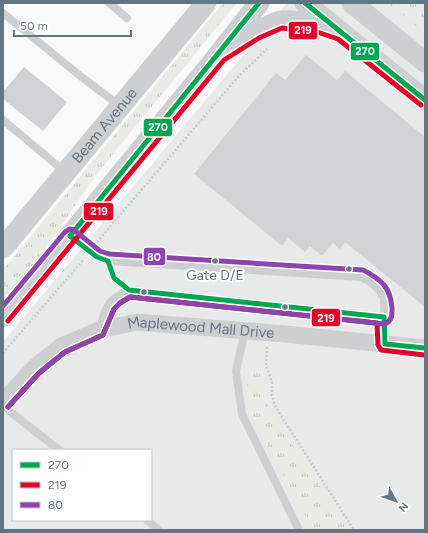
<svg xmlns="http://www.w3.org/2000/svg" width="428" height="533" font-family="Figtree,sans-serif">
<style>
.built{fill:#e8e9e9;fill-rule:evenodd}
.grass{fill:url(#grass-tufts)}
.building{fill:#d0d2d3}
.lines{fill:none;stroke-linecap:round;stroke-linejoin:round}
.path{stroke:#cbcccd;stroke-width:2.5;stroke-dasharray:2 2;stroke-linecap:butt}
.service{stroke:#cecfd0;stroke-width:8}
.minor{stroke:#cecfd0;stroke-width:17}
.tertiary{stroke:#cecfd0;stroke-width:21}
.bus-1-casing{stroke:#fff;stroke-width:8}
.bus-2-casing{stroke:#fff;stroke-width:8}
.bus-3-casing{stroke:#fff;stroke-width:8}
.bus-1{stroke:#00a651;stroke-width:5}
.bus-2{stroke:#e4002b;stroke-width:5}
.bus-3{stroke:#8e44ad;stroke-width:5}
.bus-dot{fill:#657683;stroke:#fff;stroke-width:1.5}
.labels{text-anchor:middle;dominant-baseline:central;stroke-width:4;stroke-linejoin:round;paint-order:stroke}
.bus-label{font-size:14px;fill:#657683;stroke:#fff}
.street-label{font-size:15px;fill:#657683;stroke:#fff}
.line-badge{stroke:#fff;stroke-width:1.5}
.badge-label{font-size:11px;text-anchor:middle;font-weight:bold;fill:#fff}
</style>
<defs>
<pattern id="grass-tufts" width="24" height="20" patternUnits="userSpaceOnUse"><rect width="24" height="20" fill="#e8ebe6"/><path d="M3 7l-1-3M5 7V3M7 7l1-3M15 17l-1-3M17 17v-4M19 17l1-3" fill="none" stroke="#c0c3c0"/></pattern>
</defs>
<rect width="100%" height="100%" fill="#f9f9f9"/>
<path class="built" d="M287 3H425V530H3V342ZM13 450H151V520H13Z"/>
<path class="grass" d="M223 3H237L99 171 32 267 3 302V270Z
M388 3H425V33Z
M255 363 262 371 268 407 348 530H313L251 415 247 383Z"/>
<path class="building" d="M306 55 337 80 345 71 425 137V307L345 242 340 249 333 243 322 256 310 246 305 252 288 238 282 246 194 174 276 73 285 80Z
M24 67 67 102 43 131 3 99V92Z"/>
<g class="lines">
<path class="path" d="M97 242 238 77 268 48
M267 347 266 366 272 382V395L275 406 354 530
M3 353 83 260"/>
<path class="service" d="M109 3 127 18
M3 13 79 75 120 106
M3 120 65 172
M70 236 97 257 108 261 361 277 369 281 377 288 384 297 385 344
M108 261 114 278 129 290
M99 330C106 308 106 300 129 290L384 317
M245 331 236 371 242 414 299 530
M3 406 59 450
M147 520 159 530"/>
<path class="minor" id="s1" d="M3 402 34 368 61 346 99 330 137 322 285 334 425 348"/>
<g class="tertiary">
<path d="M305 3 425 100"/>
<path d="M352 3 425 62"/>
<path d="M230 48C241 41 271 22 282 21 297 20 321 25 334 30"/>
<path id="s2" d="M3 248 206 3"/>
<path d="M3 317 211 64 259 3"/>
</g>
<g class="bus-1-casing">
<path id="bus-1" d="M259 3 70 236 97 257 108 261 114 278 129 290 384 317
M305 3 425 100
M384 317 385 344 425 348"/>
</g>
<g class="bus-2-casing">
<path id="bus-2" d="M8 321 224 60 259 38 282 28 317 32 338 39 421 105
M8 407 39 373 65 352 103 335 114 309 120 303 130 297 377 323 378 345 381 350 424 355"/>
</g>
<g class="bus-3-casing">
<path id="bus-3" d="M3 306 65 232 70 229 74 230 100 251 109 254 363 270C371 274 378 278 384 285 391 293 398 321 384 324L130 297 120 303 114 309 103 335 65 352 39 373 8 407"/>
</g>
<use href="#bus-1" class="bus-1"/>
<use href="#bus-2" class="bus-2"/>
<use href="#bus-3" class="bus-3"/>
</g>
<g class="bus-dot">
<circle cx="215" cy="261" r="3.5"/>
<circle cx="349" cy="269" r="3.5"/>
<circle cx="144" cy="292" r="3.5"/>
<circle cx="285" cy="307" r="3.5"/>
</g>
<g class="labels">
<g class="bus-label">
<text x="215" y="275">Gate D/E</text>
</g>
<g class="street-label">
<text stroke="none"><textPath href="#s2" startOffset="159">Beam Avenue</textPath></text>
<text stroke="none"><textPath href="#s1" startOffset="225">Maplewood Mall Drive</textPath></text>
</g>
</g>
<g class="line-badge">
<rect x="288" y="21" width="30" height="19" rx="4" fill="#e4002b"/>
<rect x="350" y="42" width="30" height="19" rx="4" fill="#00a651"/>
<rect x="143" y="118" width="30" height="19" rx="4" fill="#00a651"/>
<rect x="83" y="202" width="31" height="19" rx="4" fill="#e4002b"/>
<rect x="143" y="247" width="23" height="19" rx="4" fill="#8e44ad"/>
<rect x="311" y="308" width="30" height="19" rx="4" fill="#e4002b"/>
</g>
<g class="badge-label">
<text x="303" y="34">219</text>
<text x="365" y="55">270</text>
<text x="158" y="131">270</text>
<text x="99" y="215">219</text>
<text x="154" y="261">80</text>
<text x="326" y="322">219</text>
</g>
<rect width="428" height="533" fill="none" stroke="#657683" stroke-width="8"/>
<rect x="12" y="449" width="140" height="72" fill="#ffffff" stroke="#c1c8cd"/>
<rect x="20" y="462" width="20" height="6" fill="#00a651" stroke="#c1c8cd"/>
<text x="48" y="469" font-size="12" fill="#657683">270</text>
<rect x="20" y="482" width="20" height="6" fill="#e4002b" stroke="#c1c8cd"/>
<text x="48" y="489" font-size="12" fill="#657683">219</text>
<rect x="20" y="502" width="20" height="6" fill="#8e44ad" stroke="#c1c8cd"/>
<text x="48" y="509" font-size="12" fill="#657683">80</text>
<g transform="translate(396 501) rotate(130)" stroke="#ffffff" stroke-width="3" paint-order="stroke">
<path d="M0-3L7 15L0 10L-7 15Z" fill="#657683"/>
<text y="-6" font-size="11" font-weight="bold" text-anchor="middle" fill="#657683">N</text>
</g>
<path d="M14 30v6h117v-6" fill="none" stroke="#657683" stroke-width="2"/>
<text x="20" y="30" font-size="12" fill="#657683" stroke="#ffffff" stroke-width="3" paint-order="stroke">50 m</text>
</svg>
